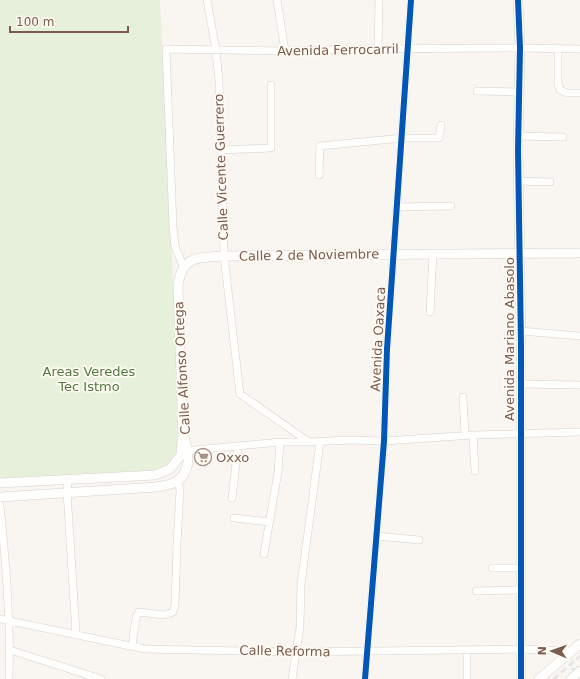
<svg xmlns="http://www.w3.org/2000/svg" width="580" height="679" font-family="'DejaVu Sans',sans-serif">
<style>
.green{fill:#e7f0db}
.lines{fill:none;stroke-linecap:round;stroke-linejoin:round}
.stream{stroke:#d0e8ea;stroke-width:2.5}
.minor-casing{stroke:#d7d1cb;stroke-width:8}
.tertiary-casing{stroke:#d7d1cb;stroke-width:10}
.minor{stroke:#fefefd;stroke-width:7}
.tertiary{stroke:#fefefd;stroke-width:9}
.rail{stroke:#e6e3e7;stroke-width:2.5;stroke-dasharray:6 4;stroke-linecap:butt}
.cycleway-casing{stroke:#fffaf3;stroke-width:8}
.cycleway{stroke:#0057b8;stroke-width:6}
.labels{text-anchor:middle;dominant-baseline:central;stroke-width:3.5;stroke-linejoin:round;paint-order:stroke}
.street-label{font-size:13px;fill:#7a5c4d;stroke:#fffaf3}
.park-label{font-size:13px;fill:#537a41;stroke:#fffaf3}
.poi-label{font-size:13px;fill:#7a5c4d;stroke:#fffaf3;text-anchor:start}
</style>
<rect width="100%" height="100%" fill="#f9f5f0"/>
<path class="green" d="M0 0H160L181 455 170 469 0 482Z"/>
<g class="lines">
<path class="stream" d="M573 669 574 670"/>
<g class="minor-casing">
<path id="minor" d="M207 0 216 50 219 81 224 256 240 394 309 442
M277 0 285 51
M378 49 379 0
M558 49V84L560 90 567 93H580
M477 91 519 92
M518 136 563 137
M221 150 271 148V85
M319 175 320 146 403 138H439L441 125
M519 181 550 182
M398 207 451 206
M183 266 175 246 173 226 166 49 285 51 360 49 520 48 580 49
M430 312 433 254
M521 331 580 336
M521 384 580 385
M463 397 465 435
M473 435 475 471
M183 451 280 442H309L351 440 384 441 473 435 580 432
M68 479 67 492 76 634
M232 498 238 446
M0 505C6 562 11 621 9 679
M234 518 269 522
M377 536 419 540
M264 554 278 472 280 442
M492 568H521
M476 591 521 590
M0 619 145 649 297 652 521 649 572 651
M132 646 136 617 139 612 164 615 173 612 175 606 177 544 180 490 177 480
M10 650 101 679
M292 679 300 627 301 584 320 442
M365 679 384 441 387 349 411 0
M467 679V650"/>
</g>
<g class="tertiary-casing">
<path id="tertiary" d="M518 0 520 48 518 150 521 345V679
M0 483 155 475 170 469 181 455 182 439
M0 497 156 487C161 486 167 485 171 484 194 475 189 451 183 434L178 286C182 255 198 258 224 256L580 253
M539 679 580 644
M571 679 580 671"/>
</g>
<use href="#minor" class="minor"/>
<use href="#tertiary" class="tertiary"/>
<path class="rail" d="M554 679 580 656"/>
<g class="cycleway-casing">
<path id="cycleway" d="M518 0 520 48 518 150 521 345V679
M365 679 384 441 387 349 411 0"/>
</g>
<use href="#cycleway" class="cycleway"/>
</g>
<defs>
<g id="supermarket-ring" transform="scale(0.9)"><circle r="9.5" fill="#fffaf3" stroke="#a69286" stroke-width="1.5"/><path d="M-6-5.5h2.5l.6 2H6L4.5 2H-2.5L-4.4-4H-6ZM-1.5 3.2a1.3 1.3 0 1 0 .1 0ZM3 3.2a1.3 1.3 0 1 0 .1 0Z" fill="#a69286"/></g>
</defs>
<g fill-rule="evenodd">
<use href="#supermarket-ring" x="203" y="457"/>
</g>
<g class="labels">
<g class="street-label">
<text transform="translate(338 50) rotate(-1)">Avenida Ferrocarril</text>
<text transform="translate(221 167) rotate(-92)">Calle Vicente Guerrero</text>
<text transform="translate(309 255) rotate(-1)">Calle 2 de Noviembre</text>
<text transform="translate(378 339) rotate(-87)">Avenida Oaxaca</text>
<text transform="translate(509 339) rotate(-90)">Avenida Mariano Abasolo</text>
<text transform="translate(182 368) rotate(-93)">Calle Alfonso Ortega</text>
<text transform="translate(285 651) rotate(1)">Calle Reforma</text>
</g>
<g class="park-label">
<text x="89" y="371">Areas Veredes<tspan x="89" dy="15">Tec Istmo</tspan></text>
</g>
<g class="poi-label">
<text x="216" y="457">Oxxo</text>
</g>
</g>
<g transform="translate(552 651) rotate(272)" stroke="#fffaf3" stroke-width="3" paint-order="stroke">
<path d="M0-3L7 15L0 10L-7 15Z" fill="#7a5c4d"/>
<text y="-6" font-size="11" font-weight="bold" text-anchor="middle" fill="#7a5c4d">N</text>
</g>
<path d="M10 26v6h118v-6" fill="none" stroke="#7a5c4d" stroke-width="2"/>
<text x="16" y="26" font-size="12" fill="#7a5c4d" stroke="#fffaf3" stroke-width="3" paint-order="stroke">100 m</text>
</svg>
